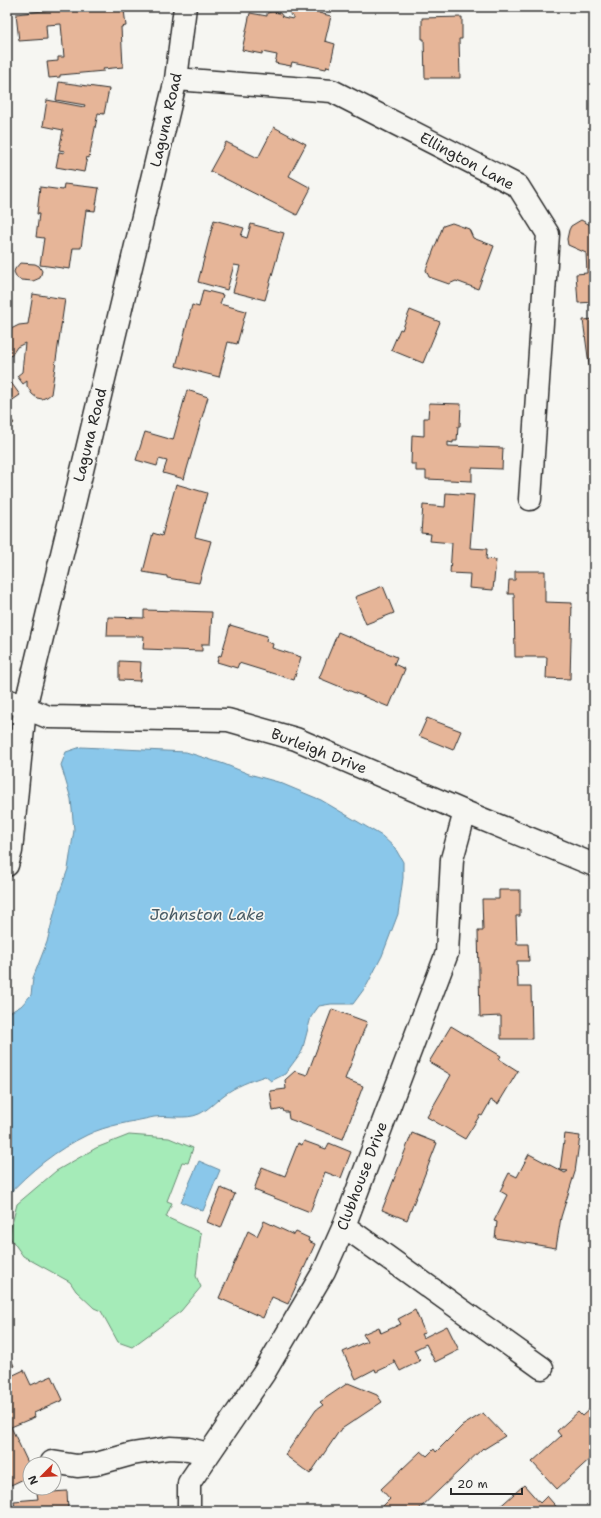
<svg xmlns="http://www.w3.org/2000/svg" width="601" height="1518" font-family="'Shantell Sans',sans-serif">
<style>
.green{fill:#a5ebb8;stroke:#688b72}
.water{fill:#8ac7ea;stroke:#64899e}
.building{fill:#e6b598;stroke:#2b2b2b}
.lines{fill:none;stroke-linecap:round;stroke-linejoin:round}
.minor-casing{stroke:#2b2b2b;stroke-width:25}
.minor{stroke:#f6f6f2;stroke-width:22}
.labels{text-anchor:middle;dominant-baseline:central;stroke-width:3.5;stroke-linejoin:round;paint-order:stroke}
.street-label{font-size:15px;fill:#2b2b2b;stroke:#f6f6f2}
.water-label{font-size:16px;font-style:italic;fill:#485a64;stroke:#f6f6f2}
</style>
<rect width="100%" height="100%" fill="#f6f6f2"/>
<filter id="ink" filterUnits="userSpaceOnUse"><feTurbulence type="fractalNoise" baseFrequency=".025" numOctaves="2"/><feDisplacementMap in="SourceGraphic" scale="8" xChannelSelector="R" yChannelSelector="G"/><feConvolveMatrix kernelMatrix="1 2 1 2 8 2 1 2 1" color-interpolation-filters="sRGB"/></filter>
<g filter="url(#ink)">
<path class="green" d="M129 1135 169 1138 193 1148 188 1163 182 1162 167 1201 172 1203 166 1217 201 1233 196 1276 201 1287 181 1311 132 1347 118 1342 101 1311 94 1308 76 1291 70 1282 23 1256 9 1236 17 1204 56 1171 96 1148Z"/>
<path class="water" d="M81 747 186 752 224 764 249 774 278 782 321 800 382 836 395 848 403 862V878L398 914 382 956 367 985 353 1004H331L319 1006 311 1017 302 1051 285 1074 271 1081 265 1076C250 1081 236 1086 224 1095 216 1101 208 1110 199 1114 186 1120 168 1115 154 1117 132 1122 107 1125 87 1135 56 1150 30 1171 7 1196V1014L21 1006 31 995 33 978 47 942 59 894 68 869 74 830 71 799 61 765 66 752Z
M199 1161 220 1170 203 1211 181 1202Z"/>
<path class="building" d="M52 7H126V10H124L126 26 121 27 123 67 103 69 104 71 60 75V77L49 78 47 62 58 61V57H64L61 24 46 25 47 39 19 41 16 14 52 10Z
M292 7H303L319 10V13L331 16 325 41 335 44 330 67 327 66 326 69 292 62 291 66 275 63 277 55 262 52V54L242 50 250 13 267 16V13L272 12 280 13 283 17 293 19V16L290 15Z
M462 17V39H459L460 78H425L424 39H422V18Z
M59 82 109 89 104 114 98 113 89 158 87 157 84 172 56 167 59 152 64 153 65 151 59 150 63 130 43 126 47 100 84 107 85 105 56 100Z
M274 127 306 144 289 176 311 188 297 215 210 171 226 142 258 158Z
M64 184 99 188 95 211 86 210 81 248H73L70 269 40 265 44 238 36 237 39 214H37L40 187 63 190Z
M214 220 244 228 241 236 247 238 251 224 284 233 265 300 233 292 240 266 234 265 227 290 198 282Z
M581 220 594 227V302L578 303 576 274 587 273 586 253 568 245 567 239 569 230 571 226Z
M452 223 469 229 473 238 494 246 478 289 456 281 449 284 429 277 426 270 443 226Z
M20 263 35 264 39 266 42 271 40 278 33 281 21 280 17 278 14 272 15 269Z
M203 290 223 295 220 304 246 311 237 344 228 342 219 377 176 366 192 305 199 307Z
M33 294 65 299 51 394 47 397 42 399 37 398 32 394 27 386V381L23 384 17 376 22 372 25 343 17 347 11 356 7 352V331L19 325 28 324Z
M410 310 440 322 423 363 391 350 400 329 402 330Z
M594 319V378L591 379 583 320Z
M7 377 20 395 7 404Z
M187 390 208 397 184 479 163 473 167 461 159 459 157 466 136 460 145 432 173 440Z
M429 403 461 404 460 426H458L457 441H453V443L448 442V446L503 448 502 469 472 468V481L426 479V471H416V464H411L412 435 424 436V418H428Z
M7 414 14 423 7 428Z
M176 484 207 493 195 537 211 541 199 583 167 578V576L143 572 153 533 162 536Z
M446 493 474 495 470 548 487 549 486 559 496 560 493 590 469 588 470 574 450 573 452 543 430 541 431 534 421 533 423 505 445 507Z
M594 526V535L590 531Z
M515 571H545V602L572 603 570 679 546 678 547 657H515L514 594H508L509 580H515Z
M383 586 394 613 366 624 355 597Z
M144 610 212 612 210 644H202V651L143 649 144 636H107L108 617 144 618Z
M230 625 267 636 266 641 273 644 272 648 301 657 294 680 239 663 237 668 217 662 219 655 221 656Z
M338 632 397 657 394 664 405 669 389 707 319 678Z
M119 661 141 662 140 681 119 680Z
M427 718 461 731 453 750 419 736Z
M499 890H520V916H516L517 944H528L529 961H517L518 987H531L532 1039H501V1016L480 1017 478 931H483L482 899H499Z
M332 1009 367 1022 345 1079 363 1086 343 1139 289 1119 288 1112H284L283 1109 273 1111 270 1091 286 1089 285 1080 295 1071 307 1075Z
M451 1026 501 1056 499 1059 518 1071 498 1104 491 1100 482 1116 480 1115 465 1139 427 1117 451 1075 429 1062Z
M412 1133 437 1143 407 1220 382 1210Z
M565 1134 580 1136 575 1172 561 1217 556 1248 495 1238 497 1222 494 1221 507 1195 500 1191 509 1173 517 1177 529 1154 565 1173 568 1171 560 1170Z
M304 1141 326 1149 329 1143 351 1152 341 1178 325 1172 310 1212 254 1190 262 1167 285 1176 298 1143 302 1145Z
M221 1188 235 1194 221 1228 207 1222Z
M264 1221 294 1235 296 1232 309 1238 308 1241 315 1244 288 1304 272 1297 263 1318 219 1298 248 1231 257 1236Z
M415 1310 425 1333 421 1334 423 1338 447 1326 459 1350 435 1362 426 1344 414 1350 420 1361 400 1371 394 1360H393L395 1363 376 1372 375 1369 356 1379 343 1352 367 1341 363 1334 379 1327 381 1333 401 1324 398 1319Z
M7 1350 14 1366 7 1368Z
M24 1370 31 1385 52 1376 63 1400 34 1413 35 1417 11 1427 30 1467V1476L11 1485 7 1476V1378Z
M348 1383 377 1395 382 1402 340 1430 310 1474 285 1455 316 1410 323 1405 320 1402Z
M594 1405V1455L557 1489 532 1462 561 1436 557 1431 578 1412 582 1416Z
M483 1413 505 1436 484 1449 483 1448 417 1511H386L382 1507 390 1499 381 1489 421 1451 427 1456 434 1449 436 1452 462 1426Z
M524 1485 540 1503 547 1496 560 1511H495Z
M67 1491 68 1511H15L14 1501 38 1499 37 1493Z
M7 1501H8L11 1511H7Z"/>
<g class="lines">
<g class="minor-casing">
<path id="minor" d="M176 79 332 91 518 186 548 234 530 499
M7 700 48 717 228 720 296 739 465 812 594 865
M7 865 11 851 25 708 176 79 185 7
M344 1226 542 1368
M52 1462 77 1466 96 1464 132 1454 170 1448 189 1449 208 1454
M189 1511V1483L264 1373 324 1271 344 1226 447 953 452 859 465 812"/>
</g>
<use href="#minor" class="minor"/>
</g>
</g>
<g class="labels">
<g class="street-label">
<text transform="translate(166 120) rotate(-77)">Laguna Road</text>
<text transform="translate(467 161) rotate(28)">Ellington Lane</text>
<text transform="translate(90 435) rotate(-76)">Laguna Road</text>
<text transform="translate(319 751) rotate(21)">Burleigh Drive</text>
<text transform="translate(362 1176) rotate(-69)">Clubhouse Drive</text>
</g>
<g class="water-label">
<text x="207" y="914">Johnston Lake</text>
</g>
</g>
<rect width="601" height="1518" fill="none" stroke="#f6f6f2" stroke-width="24"/>
<rect x="12" y="12" width="577" height="1494" fill="none" stroke="#2b2b2b" stroke-width="1.5" filter="url(#ink)"/>
<g transform="translate(42 1476) rotate(246)"><circle r="19" fill="#f6f6f2" stroke="#a5a5a2"/>
<path d="M0-3L7 15L0 10L-7 15Z" fill="#c8321e"/>
<text y="-6" font-size="11" font-weight="bold" text-anchor="middle" fill="#2b2b2b">N</text>
</g>
<path d="M451 1488v6h71v-6" fill="none" stroke="#2b2b2b" stroke-width="2"/>
<text x="457" y="1488" font-size="12" fill="#2b2b2b" stroke="#f6f6f2" stroke-width="3" paint-order="stroke">20 m</text>
</svg>
